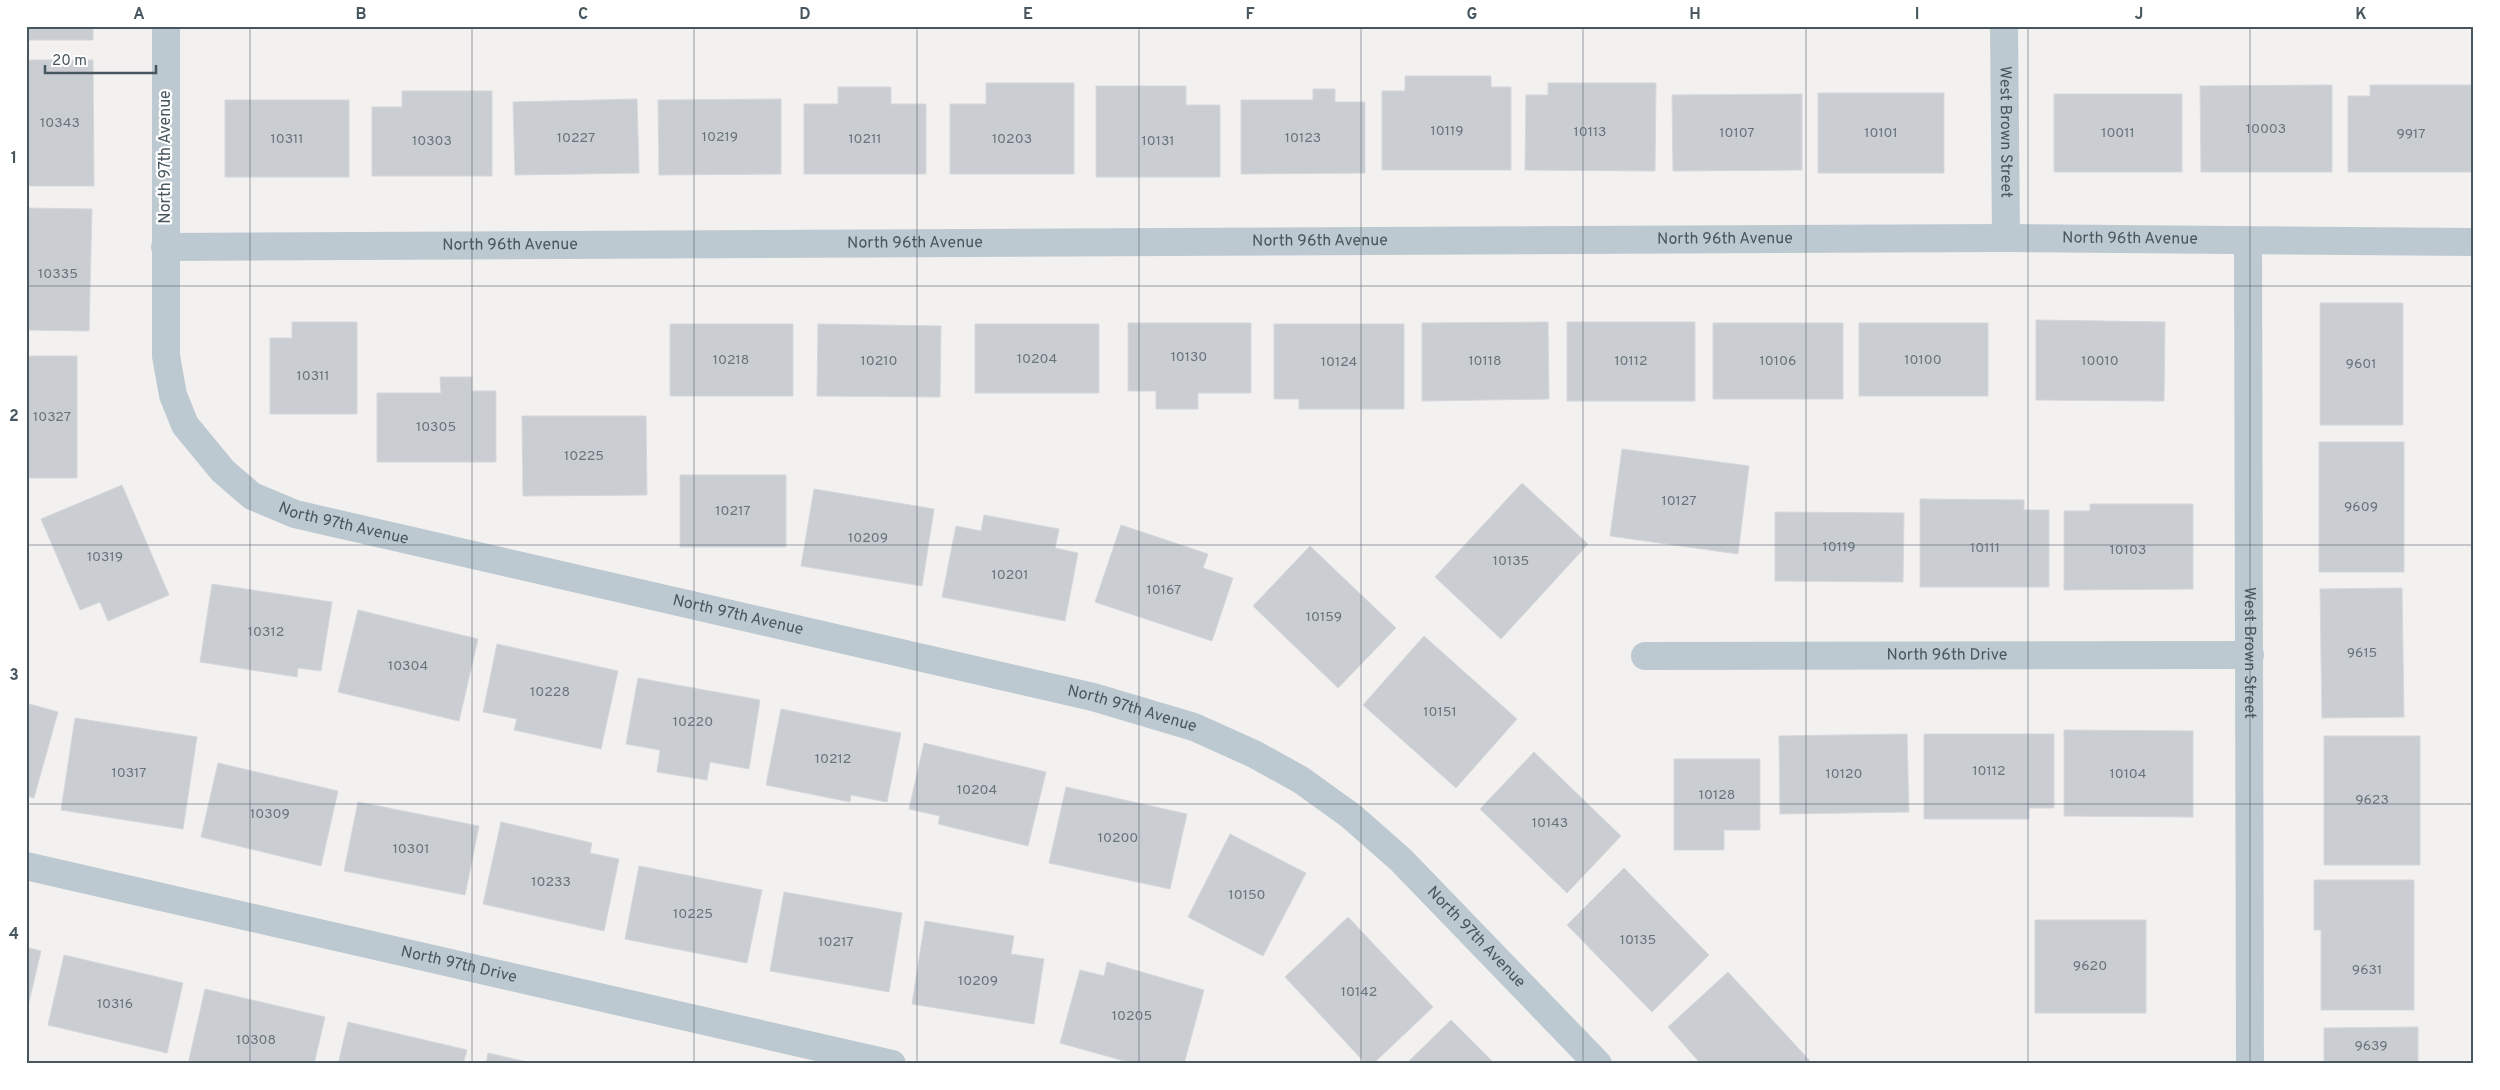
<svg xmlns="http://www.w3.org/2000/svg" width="2500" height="1090" font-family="Overpass,sans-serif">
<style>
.building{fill:#caced3;stroke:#d4d7dc}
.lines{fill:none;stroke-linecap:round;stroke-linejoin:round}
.street{stroke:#bdc9d0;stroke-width:28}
.grid{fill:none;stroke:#47565f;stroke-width:1;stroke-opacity:0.55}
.labels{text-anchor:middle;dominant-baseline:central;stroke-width:4.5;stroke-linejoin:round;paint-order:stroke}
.number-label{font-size:14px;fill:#68747c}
.street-label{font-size:16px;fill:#47565f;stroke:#fff}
.neatline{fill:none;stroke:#47565f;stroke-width:2}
.grid-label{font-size:16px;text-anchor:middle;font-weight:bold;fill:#47565f}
</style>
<rect width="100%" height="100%" fill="#f3f0f0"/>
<path class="building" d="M26 26H93V40H26Z
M26 60H93L94 186H26Z
M1405 76H1491V87H1511V170H1382V91H1405Z
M986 83H1074V174H950V104H986Z
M1548 83H1656L1655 171 1525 170 1526 95H1548Z
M2332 85V172H2201L2200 86Z
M2370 85H2474V172H2348V96H2370Z
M1096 86H1186V105H1220V177H1096Z
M838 87H891V104H926V174H804V104H838Z
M1313 89H1335V102H1365V173L1241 174V100H1313Z
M402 91H492V176H372V107H402Z
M1818 93H1944V173H1818Z
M1802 94V170L1673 171 1672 95Z
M2054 94H2182V172H2054Z
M637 99 639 173 515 175 513 102Z
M781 99V174L659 175 658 100Z
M225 100H349V177H225Z
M26 208 92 209 89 331 26 330Z
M2320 303H2403V425H2320Z
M2036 320 2165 322 2164 401 2036 400Z
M292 322H357V414H270V338H292Z
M1548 322 1549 399 1422 401V323Z
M1567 322H1695V401H1567Z
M1128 323H1251V393H1198V409H1156V391H1128Z
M1713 323H1843V399H1713Z
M1859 323H1988V396H1859Z
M670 324H793V396H670Z
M818 324 941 326 940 397 817 396Z
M975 324H1099V393H975Z
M1274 324H1404V409H1299V399H1274Z
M26 356H77V478H26Z
M440 377H472V391H496V462H377V393H441Z
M522 416H646L647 495 523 496Z
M2319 442H2404V572H2319Z
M1622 449 1749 466 1738 554 1610 536Z
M680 475H786V547H680Z
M1522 483 1588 544 1501 639 1435 577Z
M122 485 169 595 108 621 100 602 80 610 41 519Z
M814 489 934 509 922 586 801 566Z
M1920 499 2024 500V510H2049V587H1920Z
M2090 504H2193V589L2064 590V511H2090Z
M1775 512 1904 513 1903 582 1775 581Z
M984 515 1059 529 1055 548 1078 553 1065 621 942 597 956 526 981 531Z
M1121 525 1208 554 1203 568 1233 578 1212 641 1095 602Z
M1310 546 1396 628 1338 688 1253 606Z
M212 584 332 602 321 671 298 668 297 677 200 662Z
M2402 588 2404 717 2322 718 2320 589Z
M358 610 478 639 459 721 338 692Z
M1424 636 1517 719 1456 788 1363 705Z
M497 644 618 671 601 749 514 730 517 719 483 712Z
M638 678 760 700 749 769 710 762 707 780 657 772 660 750 626 744Z
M26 703 58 712 34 798 26 796Z
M781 709 901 733 887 802 851 795 850 802 766 785Z
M75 718 197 737 183 829 61 810Z
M2064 730 2193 731V817L2064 816Z
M1907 734 1909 812 1780 814 1779 736Z
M1924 734H2054V808H2029V819H1924Z
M2324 736H2420V865H2324Z
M924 743 1046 772 1028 846 938 824 940 816 909 809Z
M1534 752 1621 836 1567 893 1480 809Z
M1674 759H1760V830H1724V850H1674Z
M218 763 338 791 321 866 201 837Z
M1066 787 1187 814 1170 889 1049 863Z
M358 802 479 826 465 895 344 871Z
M501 822 592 843 590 853 619 859 604 931 483 904Z
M1230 834 1306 873 1263 956 1188 917Z
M639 866 762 890 747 963 625 939Z
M1624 868 1709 955 1652 1012 1567 925Z
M2314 880H2414V1010H2321V930H2314Z
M784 892 902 913 889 992 770 971Z
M1348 917 1433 1007 1373 1064H1366L1285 977Z
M2035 920H2146V1013H2035Z
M925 921 1014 936 1011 954 1044 959 1034 1024 912 1004Z
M26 947 41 951 26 1015Z
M64 955 183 983 167 1053 48 1025Z
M1107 962 1204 990 1184 1064H1135L1060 1043 1080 970 1104 976Z
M1728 972 1812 1063V1064H1701L1668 1027Z
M205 989 325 1017 314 1064H188Z
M1451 1020 1495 1064H1406Z
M348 1022 467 1050 463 1064H338Z
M2418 1027V1064H2324V1028Z
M488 1053 536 1064H486Z"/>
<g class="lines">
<g class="street">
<path id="s1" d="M166 26V356L173 395 185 425 223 471 252 496 295 514 1093 697 1194 727 1254 754 1301 780 1351 816 1401 860 1598 1064"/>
<path id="s2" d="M2004 26 2006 238"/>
<path id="s3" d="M2248 242 2250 1064"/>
<path id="s4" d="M165 247 2006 238 2474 242"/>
<path id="s5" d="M1645 656 2250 655"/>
<path id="s6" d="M26 866 892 1064"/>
</g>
</g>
<path class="grid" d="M250 26V1064M472 26V1064M694 26V1064M917 26V1064M1139 26V1064M1361 26V1064M1583 26V1064M1806 26V1064M2028 26V1064M2250 26V1064M26 286H2474M26 545H2474M26 804H2474"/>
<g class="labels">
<g class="number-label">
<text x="60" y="123">10343</text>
<text x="2266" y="129">10003</text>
<text x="1447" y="131">10119</text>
<text x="1590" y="132">10113</text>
<text x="1737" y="133">10107</text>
<text x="1881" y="133">10101</text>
<text x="2118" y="133">10011</text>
<text x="2411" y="134">9917</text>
<text x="720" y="137">10219</text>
<text x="576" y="138">10227</text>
<text x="1303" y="138">10123</text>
<text x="287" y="139">10311</text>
<text x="865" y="139">10211</text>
<text x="1012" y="139">10203</text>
<text x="432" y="141">10303</text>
<text x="1158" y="141">10131</text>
<text x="58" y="274">10335</text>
<text x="1189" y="357">10130</text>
<text x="1037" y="359">10204</text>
<text x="731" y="360">10218</text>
<text x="1923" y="360">10100</text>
<text x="879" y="361">10210</text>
<text x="1485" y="361">10118</text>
<text x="1631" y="361">10112</text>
<text x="1778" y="361">10106</text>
<text x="2100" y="361">10010</text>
<text x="1339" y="362">10124</text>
<text x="2361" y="364">9601</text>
<text x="313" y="376">10311</text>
<text x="52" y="417">10327</text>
<text x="436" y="427">10305</text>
<text x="584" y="456">10225</text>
<text x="1679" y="501">10127</text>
<text x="2361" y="507">9609</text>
<text x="733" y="511">10217</text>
<text x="868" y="538">10209</text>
<text x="1839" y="547">10119</text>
<text x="1985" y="548">10111</text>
<text x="2128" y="550">10103</text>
<text x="105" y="557">10319</text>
<text x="1511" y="561">10135</text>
<text x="1010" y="575">10201</text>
<text x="1164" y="590">10167</text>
<text x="1324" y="617">10159</text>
<text x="266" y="632">10312</text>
<text x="2362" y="653">9615</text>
<text x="408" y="666">10304</text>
<text x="550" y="692">10228</text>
<text x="1440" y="712">10151</text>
<text x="693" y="722">10220</text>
<text x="833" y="759">10212</text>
<text x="1989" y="771">10112</text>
<text x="129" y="773">10317</text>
<text x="1844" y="774">10120</text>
<text x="2128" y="774">10104</text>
<text x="977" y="790">10204</text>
<text x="1717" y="795">10128</text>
<text x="2372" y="800">9623</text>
<text x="270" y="814">10309</text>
<text x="1550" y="823">10143</text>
<text x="1118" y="838">10200</text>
<text x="411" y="849">10301</text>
<text x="551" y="882">10233</text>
<text x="1247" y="895">10150</text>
<text x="693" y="914">10225</text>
<text x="1638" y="940">10135</text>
<text x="836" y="942">10217</text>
<text x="2090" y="966">9620</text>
<text x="2367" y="970">9631</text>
<text x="978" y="981">10209</text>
<text x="1359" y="992">10142</text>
<text x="115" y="1004">10316</text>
<text x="1132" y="1016">10205</text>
<text x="256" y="1040">10308</text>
<text x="2371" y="1046">9639</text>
</g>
<g class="street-label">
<text stroke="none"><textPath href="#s2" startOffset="106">West Brown Street</textPath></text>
<text transform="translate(166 157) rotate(-90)">North 97th Avenue</text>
<text stroke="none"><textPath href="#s4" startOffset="1560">North 96th Avenue</textPath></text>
<text stroke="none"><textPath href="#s4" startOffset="1965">North 96th Avenue</textPath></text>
<text stroke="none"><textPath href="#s4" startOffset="1155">North 96th Avenue</textPath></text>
<text stroke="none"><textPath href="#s4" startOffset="750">North 96th Avenue</textPath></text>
<text stroke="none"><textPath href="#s4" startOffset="345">North 96th Avenue</textPath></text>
<text stroke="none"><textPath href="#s1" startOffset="596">North 97th Avenue</textPath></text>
<text stroke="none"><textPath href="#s1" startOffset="1001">North 97th Avenue</textPath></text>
<text stroke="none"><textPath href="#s3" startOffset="411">West Brown Street</textPath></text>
<text stroke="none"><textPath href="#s5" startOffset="302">North 96th Drive</textPath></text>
<text stroke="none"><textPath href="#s1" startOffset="1406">North 97th Avenue</textPath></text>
<text stroke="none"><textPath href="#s1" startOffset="1826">North 97th Avenue</textPath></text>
<text stroke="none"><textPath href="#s6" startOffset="444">North 97th Drive</textPath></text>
</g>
</g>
<rect width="2500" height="1090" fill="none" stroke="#ffffff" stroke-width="55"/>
<path d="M45 65v8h111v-8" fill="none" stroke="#47565f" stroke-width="2.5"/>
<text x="52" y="65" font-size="15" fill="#47565f" stroke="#ffffff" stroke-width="4" paint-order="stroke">20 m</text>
<rect x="28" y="28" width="2444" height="1034" class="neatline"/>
<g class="grid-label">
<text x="139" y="19">A</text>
<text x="361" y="19">B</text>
<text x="583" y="19">C</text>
<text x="805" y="19">D</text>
<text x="1028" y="19">E</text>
<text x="1250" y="19">F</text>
<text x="1472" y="19">G</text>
<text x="1695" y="19">H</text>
<text x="1917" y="19">I</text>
<text x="2139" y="19">J</text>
<text x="2361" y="19">K</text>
<text x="14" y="163">1</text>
<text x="14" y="421">2</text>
<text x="14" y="680">3</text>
<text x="14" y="939">4</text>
</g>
</svg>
